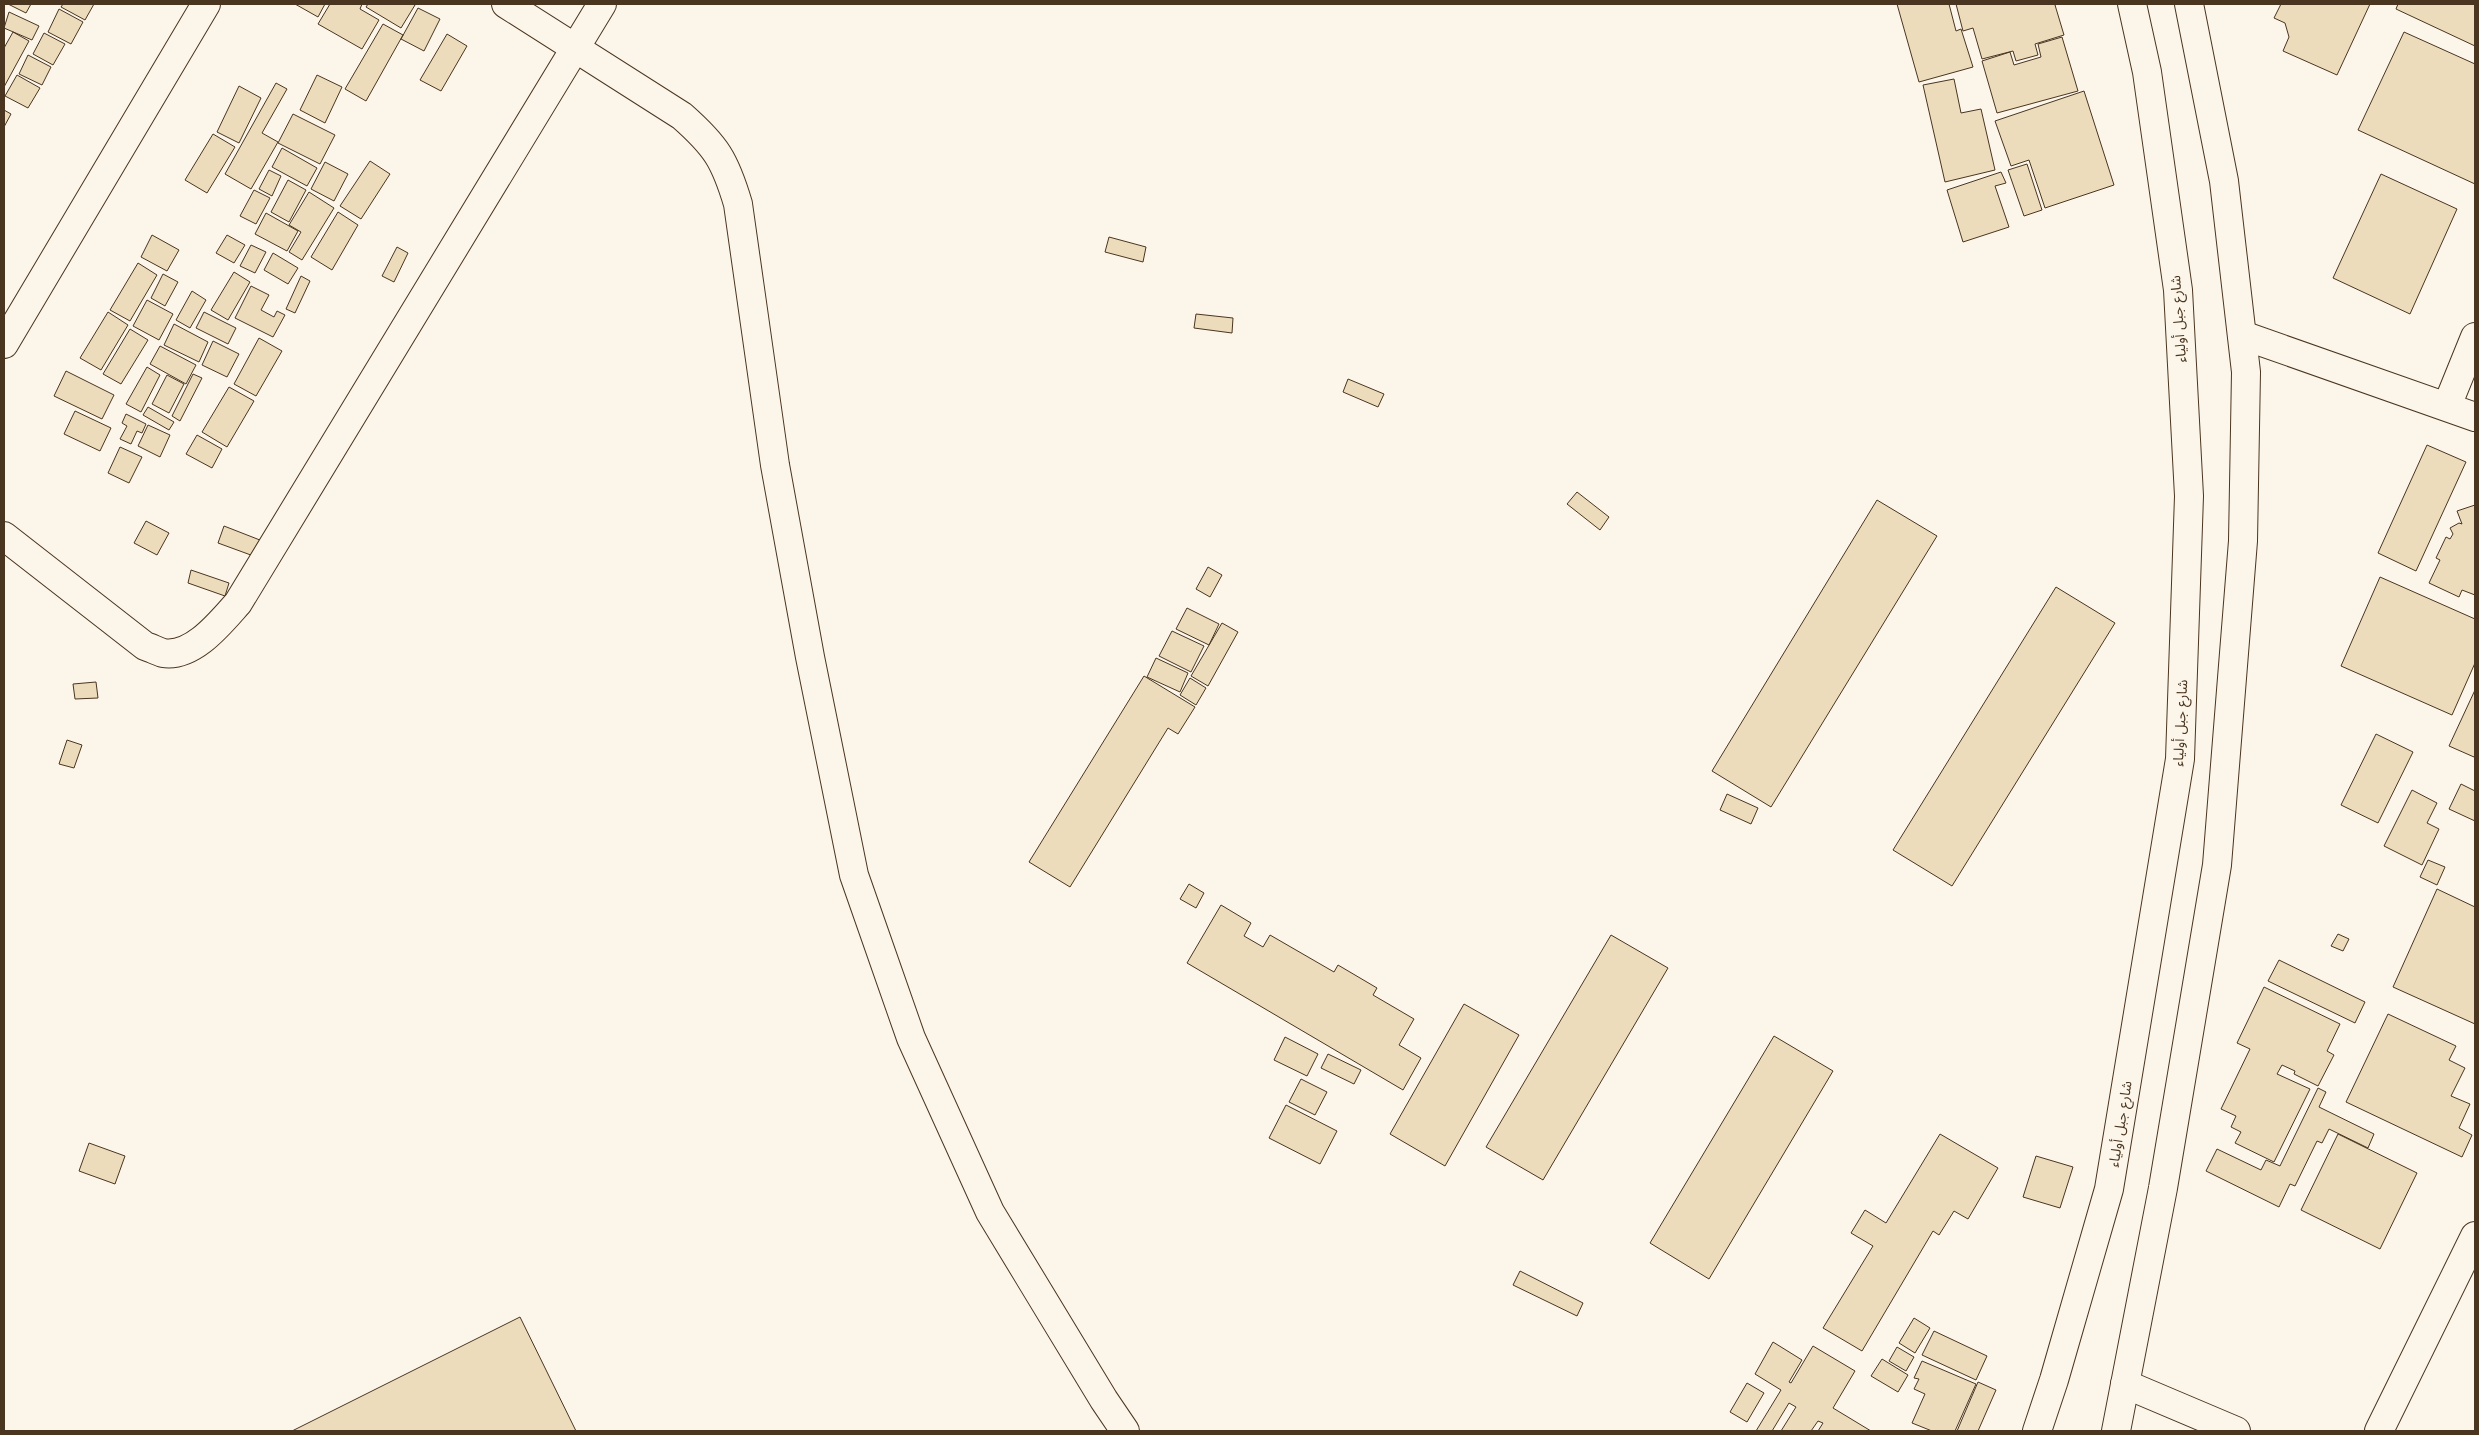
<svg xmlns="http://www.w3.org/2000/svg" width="2479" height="1435" font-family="Jost,'Noto Sans Arabic',sans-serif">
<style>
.building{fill:#ecdcbc;stroke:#4a3520}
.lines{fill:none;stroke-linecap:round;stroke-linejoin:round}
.minor-casing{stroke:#4a3520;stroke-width:30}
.major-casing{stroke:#4a3520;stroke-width:30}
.minor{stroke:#fbf6e9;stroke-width:28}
.major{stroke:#fbf6e9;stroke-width:28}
.labels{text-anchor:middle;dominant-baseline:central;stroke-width:4;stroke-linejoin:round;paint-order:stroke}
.street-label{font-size:14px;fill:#4a3520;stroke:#fbf6e9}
</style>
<rect width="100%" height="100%" fill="#fbf6e9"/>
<path class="building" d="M8 4H31L26 13Z
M63 4H94L85 20 61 7Z
M295 4H325L318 17Z
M330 4H362L360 9 379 20 362 49 318 24Z
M368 4H412L415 5 401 28 366 7Z
M1897 4H1949L1956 31 1961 29 1973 67 1919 82Z
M1956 4H2058L2055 5 2064 35 2035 44 2038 55 2016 61 2013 51 1982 59 1973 28 1963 31Z
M2281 4H2370L2337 75 2283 51 2289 37 2285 23 2274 18Z
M2398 4H2475V46L2396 9Z
M418 8 440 19 424 51 401 39Z
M59 9 83 22 71 44 48 32Z
M9 12 39 26 32 40 4 28Z
M383 24 403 35 366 101 345 89Z
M13 32 29 41 4 87V48Z
M2404 32 2475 64V184L2358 130Z
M44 33 65 44 53 65 33 54Z
M447 34 467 46 441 91 420 80Z
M2062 37 2078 91 1997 113 1982 61 2010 52 2014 65 2041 57 2038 44Z
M28 55 51 67 42 85 19 74Z
M17 75 40 88 28 108 5 96Z
M317 75 342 87 325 123 300 110Z
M1954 79 1961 113 1981 109 1995 170 1945 182 1923 85Z
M276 83 287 89 262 133 278 142 251 189 225 174Z
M239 86 261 98 239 143 217 132Z
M2084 91 2114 185 2045 208 2029 160 2011 166 1995 121Z
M4 110 11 114 4 127Z
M293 114 335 135 320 164 278 143Z
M213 134 235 147 207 193 185 180Z
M282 148 317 168 307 186 272 167Z
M370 161 390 174 361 219 340 206Z
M325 162 348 174 334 201 311 189Z
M2027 164 2042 210 2024 216 2008 170Z
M269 170 281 176 272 196 259 189Z
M2001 172 2006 183 1995 186 2009 227 1963 242 1947 190Z
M2381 174 2457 209 2410 314 2333 278Z
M288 180 306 190 289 222 271 212Z
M254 190 270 198 256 224 240 216Z
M309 192 334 208 302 260 289 252 301 232 289 225Z
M338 212 358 225 332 270 311 257Z
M266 213 298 231 287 251 255 234Z
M152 235 179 250 167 271 141 257Z
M227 235 245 245 234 263 216 253Z
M1109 237 1146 247 1143 262 1105 252Z
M251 245 266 252 255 273 240 266Z
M397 247 408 253 394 282 382 276Z
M273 253 298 268 288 284 264 270Z
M138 263 157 275 130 321 110 310Z
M234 272 250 282 228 320 211 310Z
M163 274 178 282 165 306 151 298Z
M301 276 310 281 295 313 286 309Z
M251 286 269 295 261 310 274 317 277 311 285 315 273 337 235 318Z
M192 291 206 300 190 328 176 320Z
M147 300 173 314 159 340 133 326Z
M108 312 128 325 101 370 80 358Z
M204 312 236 328 228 344 196 328Z
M1196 314 1233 318 1232 333 1194 328Z
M174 324 208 342 199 362 164 345Z
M130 329 148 340 121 384 103 374Z
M259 338 282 351 256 396 234 384Z
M213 341 239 354 227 377 202 365Z
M160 346 196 365 186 384 150 364Z
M147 367 160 375 141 412 126 404Z
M66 371 114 395 102 419 54 396Z
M193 374 202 378 180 421 172 416Z
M167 375 184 384 169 413 152 404Z
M1348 379 1384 394 1378 407 1343 392Z
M229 387 254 401 227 447 202 432Z
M148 407 174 422 169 430 143 415Z
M75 411 111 428 100 451 64 434Z
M126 414 146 424 142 433 137 431 131 444 120 439 127 426 122 423Z
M148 425 170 435 160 457 138 446Z
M197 435 222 449 212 468 186 454Z
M2427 445 2466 462 2416 571 2378 553Z
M120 447 142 457 129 483 108 473Z
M1577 492 1609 517 1600 530 1567 504Z
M1877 500 1937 536 1771 807 1712 771Z
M2475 505V595L2462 590 2459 597 2429 583 2440 560 2436 558 2446 537 2450 539 2453 534 2450 528 2459 523 2462 524 2457 511Z
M146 521 169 533 157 555 134 543Z
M224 526 265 542 259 558 218 543Z
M1208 567 1222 575 1210 597 1196 589Z
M191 570 229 583 225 596 188 583Z
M2380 577 2475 619V663L2452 715 2341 666Z
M2056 587 2115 623 1952 886 1893 850Z
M1187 608 1219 624 1209 645 1176 629Z
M1222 623 1238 632 1208 686 1191 676Z
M1172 631 1204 646 1191 672 1159 656Z
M1156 658 1188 673 1180 692 1147 677Z
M1144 676 1195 707 1178 734 1168 728 1070 887 1029 862Z
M1190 678 1206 688 1196 705 1180 695Z
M96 682 98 698 75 699 73 684Z
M2475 690V754L2474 757 2449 746Z
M2376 734 2413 752 2378 823 2341 805Z
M67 740 82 745 74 768 59 764Z
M2461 784 2475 791V821L2449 809Z
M2412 790 2437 803 2427 823 2439 829 2422 865 2384 846Z
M1727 794 1758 808 1751 824 1720 810Z
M2428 860 2445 867 2437 885 2420 877Z
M1189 884 1204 893 1196 908 1180 899Z
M2437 889 2475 907V1024L2393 987Z
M1221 905 1251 923 1244 936 1263 947 1270 935 1334 972 1338 965 1377 988 1373 995 1414 1019 1399 1045 1421 1058 1403 1090 1187 963Z
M2338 934 2349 939 2343 951 2331 946Z
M1611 935 1668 968 1543 1180 1486 1147Z
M2279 960 2365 1002 2355 1023 2268 981Z
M2264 987 2340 1024 2327 1051 2334 1055 2318 1086 2294 1074 2295 1071 2282 1065 2277 1074 2310 1089 2274 1162 2235 1143 2241 1132 2231 1127 2236 1116 2221 1109 2250 1049 2237 1043Z
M1464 1004 1519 1035 1445 1166 1390 1134Z
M2388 1014 2456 1046 2449 1060 2465 1068 2451 1096 2470 1104 2459 1128 2472 1135 2462 1157 2346 1102Z
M1774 1036 1833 1071 1709 1279 1650 1243Z
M1285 1037 1318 1054 1307 1076 1274 1060Z
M1328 1054 1361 1070 1354 1084 1321 1068Z
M1301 1079 1327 1092 1315 1115 1289 1102Z
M2318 1088 2326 1092 2319 1107 2374 1134 2368 1148 2329 1129 2322 1143 2317 1141 2295 1186 2290 1184 2279 1207 2206 1171 2217 1149 2261 1170 2266 1160 2280 1166Z
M1286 1105 1337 1131 1320 1164 1269 1138Z
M1940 1134 1998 1168 1968 1219 1954 1211 1939 1235 1933 1231 1862 1351 1823 1328 1873 1246 1851 1233 1865 1210 1886 1223Z
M2338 1134 2417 1173 2380 1249 2301 1210Z
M89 1143 125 1156 115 1184 79 1171Z
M2036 1156 2073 1167 2060 1208 2023 1197Z
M1520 1271 1583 1303 1577 1316 1513 1285Z
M520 1317 576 1431H292Z
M1914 1318 1930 1328 1915 1353 1899 1343Z
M1934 1331 1987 1356 1976 1380 1922 1355Z
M1773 1342 1802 1360 1789 1382 1791 1383 1813 1346 1855 1371 1833 1408 1871 1431H1818L1823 1423 1818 1421 1811 1431H1781L1796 1407 1789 1403 1772 1431H1756L1781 1390 1755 1374Z
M1897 1347 1914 1357 1906 1371 1889 1361Z
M1882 1359 1908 1375 1898 1392 1871 1376Z
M1922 1361 1976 1384 1955 1431H1932L1912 1423 1925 1394 1914 1389 1919 1379 1914 1378Z
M1978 1382 1996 1390 1978 1431H1957Z
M1747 1383 1764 1393 1747 1422 1730 1412Z"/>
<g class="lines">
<g class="minor-casing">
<path id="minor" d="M506 4 682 116C716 146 725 160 738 204L775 465 810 657 854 875 911 1038 990 1212 1104 1400 1125 1431
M2242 335 2475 417
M4 344 206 4
M2447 406 2475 337
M4 536 145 646C151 648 157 651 163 653 193 658 221 622 238 603L602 4
M2125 1384 2236 1431
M2379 1431 2475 1236"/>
</g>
<g class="major-casing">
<path id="major" d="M2037 1431 2054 1380 2109 1189 2180 759 2189 496 2178 290 2147 72 2132 4
M2116 1431 2163 1188 2217 865 2243 541 2246 372 2224 181 2189 4"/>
</g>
<use href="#minor" class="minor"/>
<use href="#major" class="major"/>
</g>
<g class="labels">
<g class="street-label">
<text transform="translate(2178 319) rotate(-94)">شارع جبل أولياء</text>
<text transform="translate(2180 723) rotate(-87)">شارع جبل أولياء</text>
<text transform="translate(2120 1124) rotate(-81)">شارع جبل أولياء</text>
</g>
</g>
<rect width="2479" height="1435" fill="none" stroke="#4a3520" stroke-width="10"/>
</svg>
